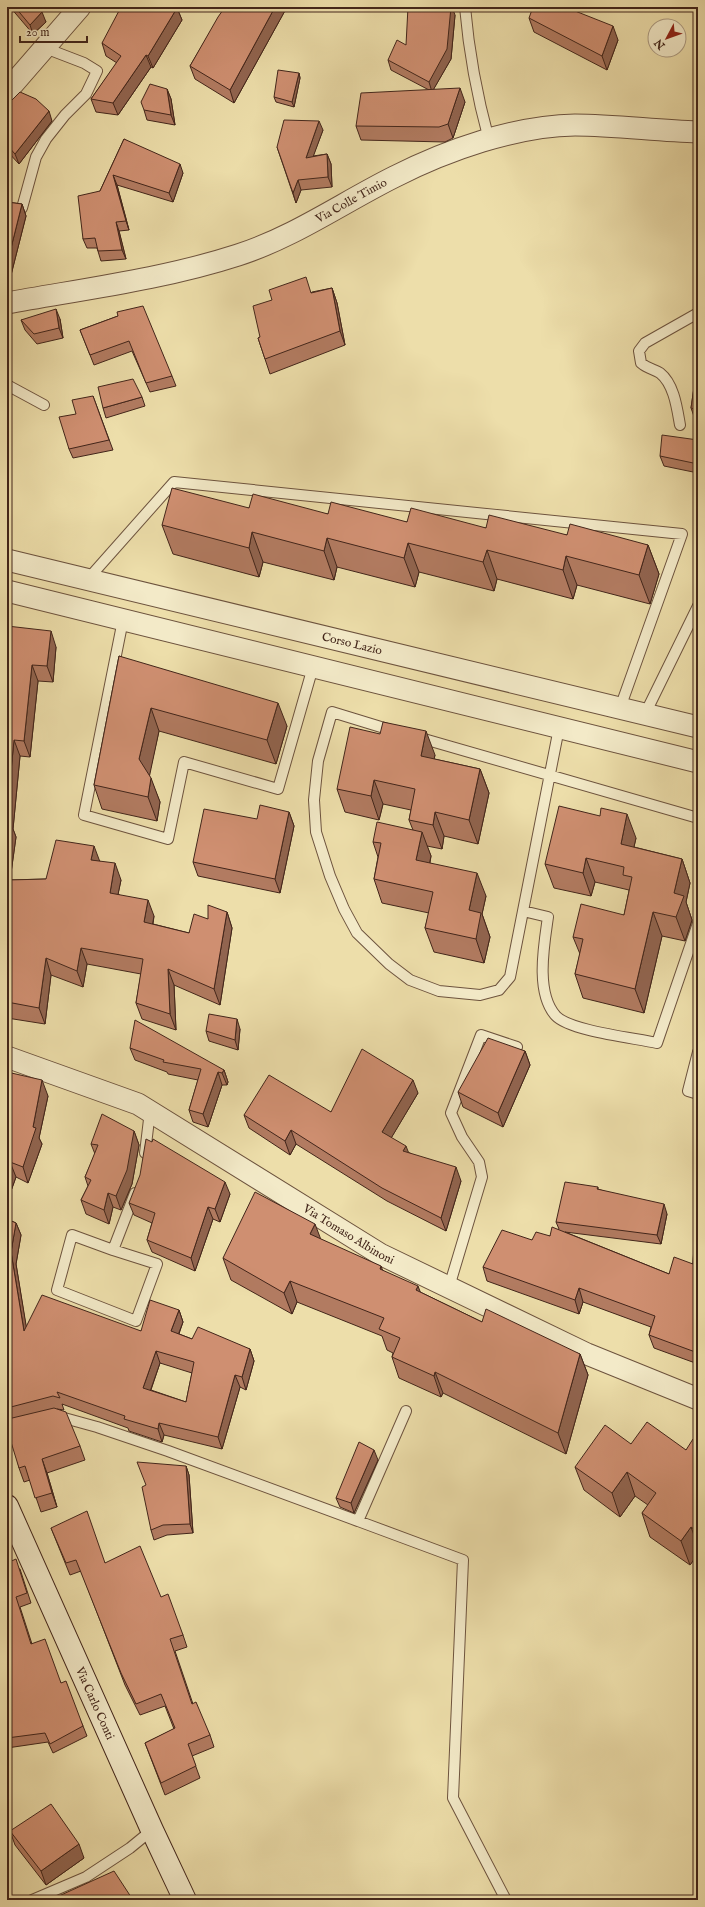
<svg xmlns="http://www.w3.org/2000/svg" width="705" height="1907" font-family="'IM FELL English',serif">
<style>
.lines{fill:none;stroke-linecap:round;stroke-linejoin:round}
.lane-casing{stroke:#6d533e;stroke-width:12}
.street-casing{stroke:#6d533e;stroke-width:23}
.secondary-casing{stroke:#42251a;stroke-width:24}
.lane{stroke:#f3eac8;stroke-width:10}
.street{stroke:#f3eac8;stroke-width:21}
.secondary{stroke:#f3eac8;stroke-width:22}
.wall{fill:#b27b61;stroke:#42251a;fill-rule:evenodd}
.shaded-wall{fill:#91644f;stroke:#42251a}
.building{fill:#cf8f71;stroke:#42251a;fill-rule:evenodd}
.labels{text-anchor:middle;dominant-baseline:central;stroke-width:3;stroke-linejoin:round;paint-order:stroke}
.street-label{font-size:12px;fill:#42251a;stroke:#f3eac8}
</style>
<rect width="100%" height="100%" fill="#eddeaa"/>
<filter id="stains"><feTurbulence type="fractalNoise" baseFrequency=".005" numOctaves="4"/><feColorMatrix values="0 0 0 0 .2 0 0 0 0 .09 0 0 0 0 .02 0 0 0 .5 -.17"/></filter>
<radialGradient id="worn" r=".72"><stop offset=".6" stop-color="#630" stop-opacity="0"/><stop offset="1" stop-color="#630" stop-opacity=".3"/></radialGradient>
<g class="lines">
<g class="lane-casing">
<path id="lane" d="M465 7C469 53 477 96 489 140
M22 208 36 157 46 139 65 115 86 94 97 71 84 63 45 48
M7 385 44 405
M680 425C677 408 674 384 660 373 654 369 648 369 641 363L639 351 645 343 698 313
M88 579 174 482 682 534 620 708
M123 620 84 815 168 839 184 762 278 789 313 667
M645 714 698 606
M394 731 332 712 318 761 314 800 316 832 330 876 344 909 357 933 389 964 410 980 439 991 480 995 499 990 510 977 559 728
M417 737 698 818
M523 911 548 917C544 945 535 993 556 1016 570 1031 635 1038 657 1043L698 923
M698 1052 688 1091 698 1094
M145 1153 150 1111
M113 1250 72 1235 57 1290 136 1321 157 1264 113 1250 135 1193
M449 1287 482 1177 479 1162 462 1137 451 1113 481 1035 517 1047
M57 1416 97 1427 168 1451 358 1521 406 1411
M7 1428 24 1423
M358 1521 463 1560 453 1798 506 1900
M32 1900 86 1877 130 1848 152 1830"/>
</g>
<g class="street-casing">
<g id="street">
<path d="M7 91 80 7"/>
<path id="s1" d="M7 303C84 289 164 279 238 255 294 237 342 203 394 177 447 150 515 126 575 125 616 125 657 131 698 132"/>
<path id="s2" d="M7 560 698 727"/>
<path d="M7 591 698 762"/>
<path id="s3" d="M7 1057 138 1104 380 1254 587 1354 698 1399"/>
</g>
</g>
<g class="secondary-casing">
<g id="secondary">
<path id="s4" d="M7 1506 152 1830 185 1900"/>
</g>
</g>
<use href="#lane" class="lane"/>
<use href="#street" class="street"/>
<use href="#secondary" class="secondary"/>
</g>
<path class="wall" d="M10 7H37L46 22 33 34Z
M225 7H287L234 103 195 79 190 66Z
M177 8 182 20 153 68 151 67 118 115 96 112 91 99 117 63 106 56 102 43Z
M455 15 451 59 433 90 465 102 453 138 445 142 361 140 356 126 429 90 391 70 388 60 406 45Z
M529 18 618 40 607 70 534 32Z
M299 73 300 78 294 107 276 102 274 97Z
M167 89 171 99 175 125 147 120 144 110Z
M7 105 52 121 19 164 7 151Z
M323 130 313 156 327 154 331 164 332 187 301 190 296 203 277 147Z
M124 139 183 173 173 202 117 185 129 230 119 231 126 259 101 261 97 248H87L83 239 100 191Z
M7 202 22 204 26 216 11 275H7Z
M332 288 337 303 345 345 270 374 258 338 260 337 312 292Z
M118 316 172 376 176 386 150 392 132 351 94 365 80 330Z
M60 319 63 338 37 344 25 330 21 320Z
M698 360V422H696L691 408Z
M93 396 113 450 73 458 69 449Z
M142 397 145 406 106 418 103 408Z
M698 440V473L664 466 660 456Z
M249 508 328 514 407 522 486 528 567 535 648 545 659 574 650 604 577 585 573 599 497 579 494 591 419 572 415 587 337 567 334 580 263 562 259 577 173 554 162 525Z
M7 626 56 647 53 682 38 681 30 757 20 756 13 829 16 837 10 880 46 879 100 861 121 880 118 894 154 916 153 924 189 933 208 919 227 912 232 928 220 1005 174 985 176 1030 142 1019 136 1003 141 974 87 964 83 987 51 975 45 1024 7 1018V897L8 880H7Z
M119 656 287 726 276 764 159 731 149 775 160 802 157 821 102 809 94 785Z
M435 755 434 759 480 769 489 793 478 844 444 836 442 849 427 846 431 856 430 863 486 896 482 914 490 937 484 963 434 952 425 928 429 913 382 903 374 879 378 857 373 842 413 830 409 820 411 810 383 804 379 820 345 812 337 789Z
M289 812 294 826 280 893 198 876 193 862Z
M636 838 634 847 682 859 690 883 686 902 692 920 685 941 662 936 644 1013 583 998 575 974 580 954 573 937 624 915 629 891V890L595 882 591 896 554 888 545 864Z
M240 1029 238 1050 209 1041 206 1031Z
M130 1048 224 1070 228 1082 227 1085H222L208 1127 193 1122 189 1110 198 1080 168 1074 167 1072 135 1060Z
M525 1051 530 1065 503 1127 463 1107 458 1092Z
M7 1072 48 1096 39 1138 42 1144 28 1183 16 1177 7 1202Z
M418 1093 391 1138 408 1152 461 1181 446 1231 387 1201 296 1144 290 1155 249 1128 244 1115 331 1112Z
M134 1131 139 1145 132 1184 121 1210 113 1207 109 1224 86 1214 81 1200 88 1186 85 1177 95 1154 91 1144Z
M698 1180V1364L654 1348 649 1335 651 1327 583 1302 579 1314 487 1281 483 1267 532 1240 550 1236 559 1229 556 1222 598 1187V1189L667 1214 661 1244 565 1232 669 1274 693 1264Z
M230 1194 220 1222 213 1219 195 1271 152 1252 147 1240 152 1223 134 1215 129 1203Z
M7 1219 16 1223 21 1235 16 1264 26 1327 141 1331 179 1310 183 1322 179 1334 192 1339 250 1349 254 1361 246 1390 240 1387 222 1449 164 1435 162 1442 129 1431 128 1428 62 1404 64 1410 57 1409 80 1446 85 1460 47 1473 57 1507 41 1512 30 1480 24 1482 19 1468 11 1428 7 1418ZM160 1363 192 1373 186 1402 151 1390Z
M320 1239 383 1271 420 1292 482 1322 580 1354 588 1375 566 1454 443 1393 441 1397 399 1378 392 1357 393 1353 387 1350 382 1336 297 1302 292 1314 231 1280 223 1258Z
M698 1442V1554L690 1565 650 1537 642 1513 648 1505 635 1496 620 1517 584 1490 575 1467 631 1444 686 1450Z
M378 1460 354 1513 340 1507 336 1498Z
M186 1466 189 1475 193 1533 167 1535 154 1540 151 1530Z
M51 1528 105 1563 161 1597 183 1635 187 1647 175 1651 193 1704 210 1735 214 1747 192 1756 200 1778 165 1795 145 1743 174 1729 165 1706 140 1715 125 1685 81 1571 70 1575Z
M7 1563 20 1569 31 1603 20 1607 32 1644 61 1683 83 1726 87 1736 53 1753 48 1742 7 1748Z
M10 1831 84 1858 46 1885 15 1845Z"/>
<path class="shaded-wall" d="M275 7H287L234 103 230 90Z
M451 7H452L455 15 451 59 432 92 429 82Z
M177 8 182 20 153 68 148 56Z
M42 12 46 22 33 34 30 25Z
M613 26 618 40 607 70 602 56Z
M7 53 10 60 7 62Z
M146 55 151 67 118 115 113 103Z
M299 73 300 78 294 107 292 102Z
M460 88 465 102 453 138 448 124Z
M167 89 171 99 175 125 171 115Z
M49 111 52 121 19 164 15 154Z
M319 121 323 130 309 168 306 158Z
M327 154 331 164 332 187 328 177Z
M180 164 183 173 173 202 169 193Z
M113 175 117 185 129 230 126 221Z
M298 180 301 190 296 203 293 193Z
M22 204 26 216 11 275 7 264Z
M116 222 119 231 126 259 122 250Z
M332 288 337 303 345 345 340 331Z
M56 309 60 319 63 338 59 328Z
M252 532 263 562 259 577 249 548Z
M327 538 337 567 334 580 324 551Z
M408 543 419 572 415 587 404 558Z
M648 545 659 574 650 604 639 575Z
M487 550 497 579 494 591 483 562Z
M566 556 577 585 573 599 563 570Z
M51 631 56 647 53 682 47 666Z
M32 665 38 681 30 757 24 741Z
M278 703 287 726 276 764 267 740Z
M151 708 159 731 148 783 139 759Z
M426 731 435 755 429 780 421 756Z
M14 740 20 756 13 829 16 837 10 880 7 873V813Z
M480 769 489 793 478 844 469 820Z
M151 778 160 802 157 821 148 797Z
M374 780 383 804 379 820 371 796Z
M289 812 294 826 280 893 275 879Z
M435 812 444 836 442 849 433 825Z
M627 814 636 838 629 868 621 844Z
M422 832 431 856 425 884 416 860Z
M94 846 100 862 91 860Z
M586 858 595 882 591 896 583 873Z
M682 859 690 883 686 902 692 920 685 941 676 917 674 893Z
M115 863 121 880 115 909 110 893Z
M477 873 486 896 482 914 490 937 484 963 476 939 469 910Z
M148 900 154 916 150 938 144 922Z
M227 912 232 928 220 1005 214 989Z
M653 912 662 936 644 1013 635 989Z
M81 948 87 964 83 987 77 971Z
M46 958 51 975 45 1024 39 1008Z
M168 969 174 985 176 1030 170 1014Z
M237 1019 240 1029 238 1050 235 1040Z
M525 1051 530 1065 503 1127 498 1113Z
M224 1070 228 1082 227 1085 222 1073Z
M218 1072 222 1085 208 1127 203 1114Z
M42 1080 48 1096 39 1138 42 1144 28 1183 23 1167 33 1127Z
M413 1080 418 1093 387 1145 382 1132Z
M291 1130 296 1144 290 1155 285 1141Z
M134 1131 139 1145 132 1184 121 1210 116 1196Z
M406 1146 411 1159 403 1151Z
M10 1162 16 1177 7 1202V1171Z
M456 1167 461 1181 446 1231 441 1218Z
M225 1182 230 1194 220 1222 215 1209Z
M108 1193 113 1207 109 1224 104 1210Z
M664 1204 667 1214 661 1244 657 1235Z
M208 1207 213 1219 195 1271 191 1258Z
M16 1223 21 1235 16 1264 29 1343 24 1331 11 1252Z
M315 1224 323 1245 310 1234Z
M381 1266 389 1287 380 1269Z
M290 1281 297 1302 292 1314 284 1293Z
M418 1286 426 1307 416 1290Z
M579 1288 583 1302 579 1314 575 1300Z
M179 1310 183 1322 175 1343 171 1331Z
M250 1349 254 1361 246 1390 242 1377Z
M156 1351 160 1363 147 1400 143 1388Z
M580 1354 588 1375 566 1454 558 1433Z
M435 1372 443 1393 441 1397 434 1376Z
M235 1375 240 1387 222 1449 218 1437Z
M159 1423 164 1435 162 1442 158 1429Z
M374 1450 378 1460 354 1513 351 1503Z
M42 1459 47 1473 57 1507 52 1493Z
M186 1466 189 1475 193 1533 190 1524Z
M627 1472 635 1496 620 1517 612 1493Z
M691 1527 698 1546V1554L690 1565 681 1541Z
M79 1844 84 1858 46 1885 41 1871Z"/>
<path class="building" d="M15 7H37L42 12 30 25Z
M121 7H176L177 8 148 56 146 55 113 103 91 99 121 56 102 43Z
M225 7H275L230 90 190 66 218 17Z
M408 7H451L447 49 429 82 388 60 397 40 406 45Z
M533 7H565L613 26 602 56 529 18Z
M278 70 299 73 292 102 274 97Z
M150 84 167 89 171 115 144 110 141 102Z
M460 88 448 124 439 127 356 126 361 93Z
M20 92 36 99 49 111 15 154 7 145V105Z
M284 120 319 121 306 158 327 154 328 177 298 180 293 193 277 147Z
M124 139 180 164 169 193 113 175 126 221 116 222 122 250 98 251 95 238 83 239 78 196 100 191Z
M7 202 22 204 7 264Z
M306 277 311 293 332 288 340 331 265 359 258 338 260 337 253 306 272 300 269 290Z
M143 306 172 376 146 383 129 341 90 355 80 330 118 316 117 312Z
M56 309 59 328 34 334 21 320Z
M698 360V410L691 408Z
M133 379 142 397 103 408 98 387Z
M93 396 109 440 69 449 59 417 76 414 72 400Z
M662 435 698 440V464L660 456Z
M172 488 249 508 253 494 328 514 331 502 407 522 411 508 486 528 489 515 567 535 570 524 648 545 639 575 566 556 563 570 487 550 483 562 408 543 404 558 327 538 324 551 252 532 249 548 162 525Z
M7 626 51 631 47 666 32 665 24 741 14 740 7 813Z
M119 656 278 703 267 740 151 708 139 759 151 778 148 797 94 785Z
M383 722 426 731 421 756 480 769 469 820 435 812 433 825 409 820 415 789 374 780 371 796 337 789 350 727 380 734Z
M260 805 289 812 275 879 193 862 204 809 257 819Z
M559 806 600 816 601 808 627 814 621 844 682 859 674 893 684 896 676 917 653 912 635 989 575 974 583 939 573 937 581 904 624 915 632 877 623 875 624 867 586 858 583 873 545 864Z
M7 820 10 821 7 841Z
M377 822 422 832 416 860 477 873 469 910 481 913 476 939 425 928 433 892 374 879 381 843 373 842Z
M56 840 94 846 91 860 115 863 110 893 148 900 144 922 189 933 194 914 208 919V905L227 912 214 989 168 969 170 1014 136 1003 143 959 81 948 77 971 46 958 39 1008 7 1002V897L8 880 46 879Z
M209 1014 237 1019 235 1040 206 1031Z
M135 1020 224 1070 222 1073 218 1072 203 1114 189 1110 201 1069 163 1062 164 1060 130 1048Z
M488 1038 525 1051 498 1113 458 1092Z
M362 1049 413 1080 382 1132 406 1146 403 1151 456 1167 441 1218 382 1188 291 1130 285 1141 244 1115 269 1075 331 1112Z
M7 1072 42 1080 33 1127 36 1128 23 1167 10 1162 7 1171Z
M102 1114 134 1131 127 1170 116 1196 108 1193 104 1210 81 1200 91 1180 85 1177 98 1145 91 1144Z
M146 1139 152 1142 153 1139 225 1182 215 1209 208 1207 191 1258 147 1240 155 1213 129 1203 140 1175Z
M697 1180H698V1353L649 1335 655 1316 579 1288 575 1300 483 1267 502 1230 532 1240 536 1232 550 1236 552 1227 669 1274 674 1257 693 1264Z
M565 1182 598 1187 597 1189 664 1204 657 1235 556 1222Z
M255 1192 315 1224 310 1234 381 1266 380 1269 418 1286 416 1290 482 1322 486 1309 580 1354 558 1433 435 1372 434 1376 392 1357 400 1338 379 1329 384 1318 290 1281 284 1293 223 1258Z
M7 1219 16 1223 11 1252 24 1331 42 1295 141 1331 150 1300 179 1310 171 1331 192 1339 198 1327 250 1349 242 1377 235 1375 218 1437 159 1423 158 1429 124 1419 125 1416 57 1392 60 1398 53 1396 7 1408ZM156 1351 194 1362 186 1402 143 1388Z
M54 1408 66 1412 80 1446 42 1459 52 1493 35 1498 25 1466 19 1468 7 1429 11 1428 8 1419Z
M647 1422 686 1450 693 1439 698 1442V1532L691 1527 681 1541 642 1513 656 1493 627 1472 612 1493 575 1467 605 1425 631 1444Z
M359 1442 374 1450 351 1503 336 1498Z
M137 1462 186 1466 190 1524 163 1525 151 1530 142 1487 146 1485Z
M87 1511 105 1563 140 1546 161 1597 168 1594 183 1635 170 1639 192 1704 196 1702 210 1735 188 1744 196 1766 161 1783 145 1743 175 1728 161 1694 136 1704 121 1673 76 1560 66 1563 51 1528Z
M16 1559 27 1593 16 1597 31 1644 45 1639 61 1683 66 1681 83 1726 50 1744 45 1733 7 1738V1563Z
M51 1804 79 1844 41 1871 10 1831Z
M114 1871 133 1900H50Z"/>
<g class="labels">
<g class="street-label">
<text stroke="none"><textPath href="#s1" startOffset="362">Via Colle Timio</textPath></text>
<text stroke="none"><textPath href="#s2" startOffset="355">Corso Lazio</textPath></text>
<text stroke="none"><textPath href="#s3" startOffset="387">Via Tomaso Albinoni</textPath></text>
<text stroke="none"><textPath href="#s4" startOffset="216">Via Carlo Conti</textPath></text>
</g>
</g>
<rect width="705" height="1907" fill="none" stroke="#eddeaa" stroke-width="24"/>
<rect x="8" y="8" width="689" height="1891" fill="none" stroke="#42251a" stroke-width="2"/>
<rect x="12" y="12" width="681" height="1883" fill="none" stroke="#42251a"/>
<g transform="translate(667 38) rotate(229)"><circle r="19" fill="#f3eac8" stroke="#ac9b82"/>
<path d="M0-3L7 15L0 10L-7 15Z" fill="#8f2418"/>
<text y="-6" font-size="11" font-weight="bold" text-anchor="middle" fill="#42251a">N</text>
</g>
<path d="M20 36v6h67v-6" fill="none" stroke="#42251a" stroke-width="2"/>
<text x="26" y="36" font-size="12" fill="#42251a" stroke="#f3eac8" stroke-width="3" paint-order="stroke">20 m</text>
<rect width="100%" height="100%" filter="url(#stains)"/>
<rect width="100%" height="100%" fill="url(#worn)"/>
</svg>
